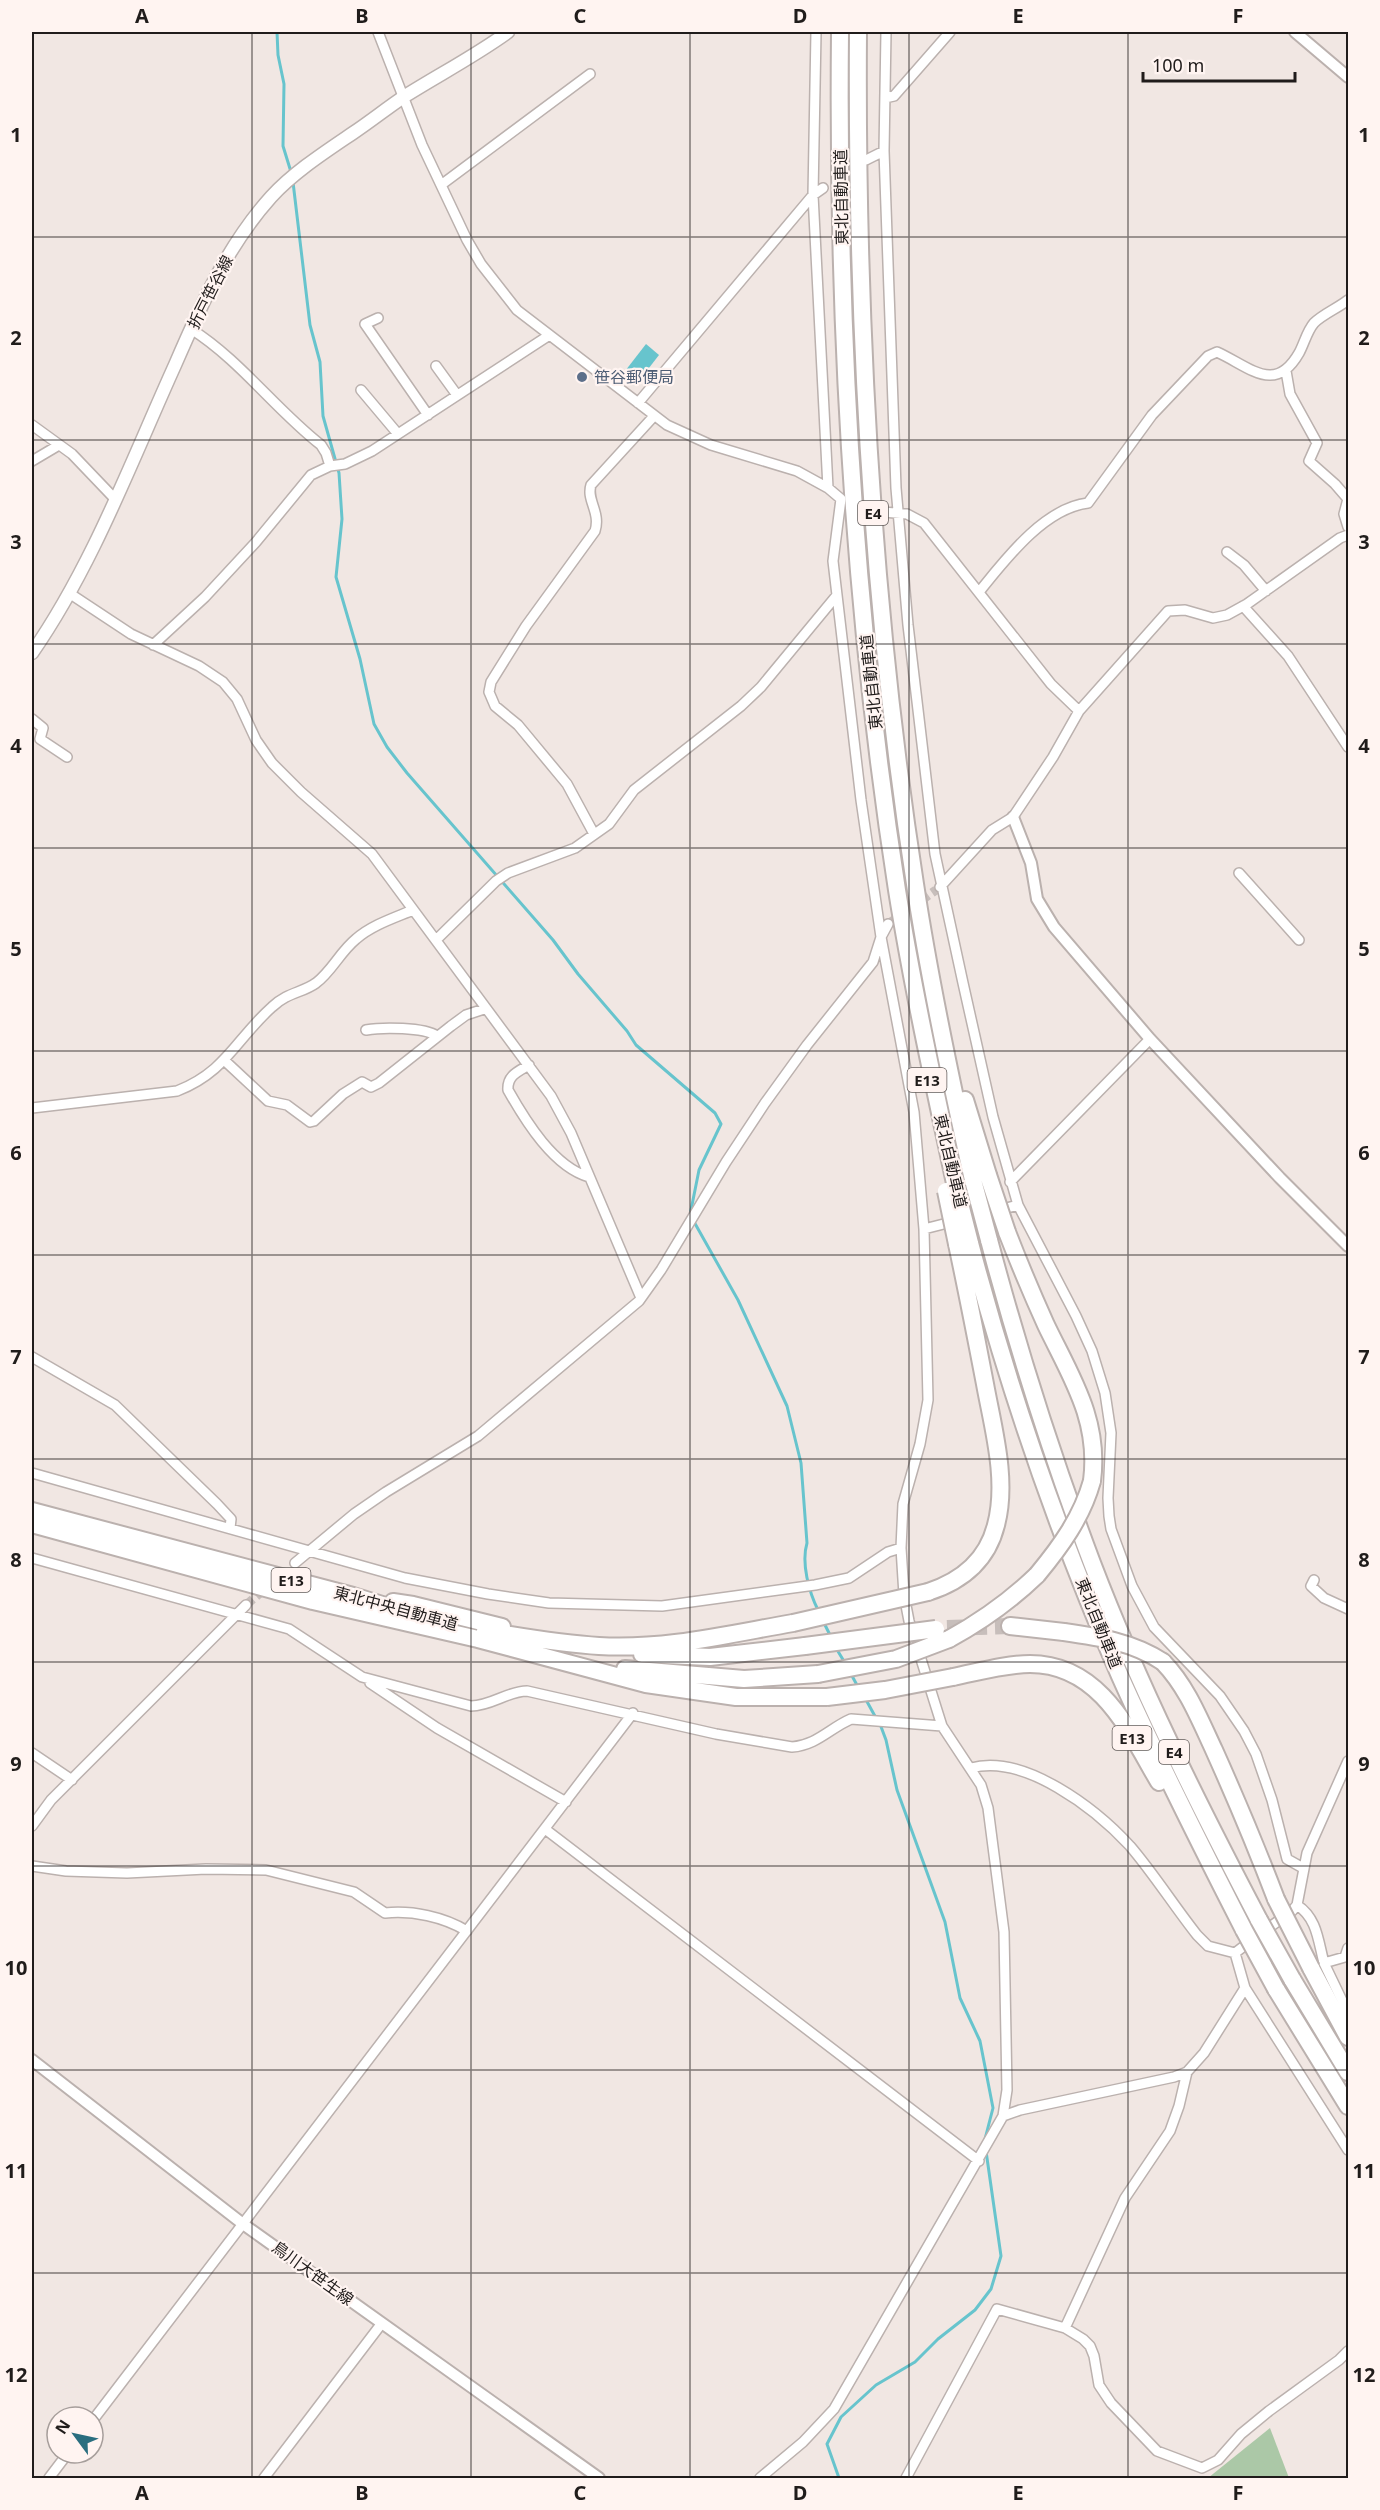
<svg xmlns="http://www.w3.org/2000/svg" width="1380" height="2510" font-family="'Noto Sans','Noto Sans JP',sans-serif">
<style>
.green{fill:#abc8a7}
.water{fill:#67c4cd}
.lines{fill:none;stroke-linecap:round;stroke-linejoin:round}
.stream{stroke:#67c4cd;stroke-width:3}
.minor-tunnel{stroke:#c7bebb;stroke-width:9;stroke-dasharray:9 4.5;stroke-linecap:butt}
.motorway-tunnel{stroke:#c7bebb;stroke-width:16;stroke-dasharray:16 8;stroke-linecap:butt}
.minor-casing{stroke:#bbb1ae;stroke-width:12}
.tertiary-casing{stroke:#bbb1ae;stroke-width:14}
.secondary-casing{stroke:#bbb1ae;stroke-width:15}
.motorway-casing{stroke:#bbb1ae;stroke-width:20}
.minor{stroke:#fff;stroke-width:9}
.tertiary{stroke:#fff;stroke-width:10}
.secondary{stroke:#fff;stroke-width:12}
.motorway{stroke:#fff;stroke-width:16}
.motorway-bridge-casing{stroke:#bbb1ae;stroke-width:20;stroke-linecap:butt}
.motorway-bridge{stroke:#fff;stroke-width:16}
.grid{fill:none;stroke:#201c1b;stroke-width:1.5;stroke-opacity:0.55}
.service-dot{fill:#5c6f8a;stroke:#fff4f1;stroke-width:2}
.labels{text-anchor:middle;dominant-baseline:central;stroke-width:4.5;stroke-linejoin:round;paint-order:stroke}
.shield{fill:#fff4f1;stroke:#635d5b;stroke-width:1.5}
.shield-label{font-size:15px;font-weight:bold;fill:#201c1b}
.street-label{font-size:16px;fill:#201c1b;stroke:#fff4f1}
.service-label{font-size:16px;fill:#4e5e75;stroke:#fff4f1;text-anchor:start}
.neatline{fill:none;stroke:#201c1b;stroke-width:2}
.grid-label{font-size:20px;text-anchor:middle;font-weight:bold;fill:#201c1b}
</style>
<rect width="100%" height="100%" fill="#f1e7e3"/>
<path class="green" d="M1270 2428 1289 2478H1208Z"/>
<path class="water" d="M646 344 659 355 635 386 622 375Z"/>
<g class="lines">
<path class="stream" d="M277 32 278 55 284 84 283 146 291 172
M293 182 310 325 320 362 323 416 339 473 342 519 336 577 360 659 374 724 387 747 407 773 553 940 578 974 627 1031 636 1045 715 1113 721 1124 699 1170 690 1215
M693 1220 738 1300 787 1406 801 1463 807 1543C801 1563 809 1592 818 1610
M823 1621 831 1637
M836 1648 845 1663
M851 1674 858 1687
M865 1698 876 1718
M880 1724 886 1740 897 1790 945 1922 960 1998 980 2041 993 2108 985 2139
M839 2478 827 2444 841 2417 876 2385 915 2362 938 2339 975 2310 991 2289 1001 2256 986 2151"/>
<path class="minor-tunnel" d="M888 924 936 890
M246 1605 267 1587"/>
<path class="motorway-tunnel" d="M947 1628 1010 1626"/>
<g class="minor-casing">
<path id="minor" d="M378 32 422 145 467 240 481 264 517 310 667 425 711 445 797 471 828 488
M886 32 884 151 896 488 908 625 935 854 963 983 993 1117 1018 1205 1076 1316 1092 1351 1105 1393 1111 1433 1108 1498 1109 1516 1111 1529 1132 1586 1154 1627 1220 1696 1244 1731 1256 1754 1272 1800 1287 1859 1303 1868
M885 98 894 96 950 32
M866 160 884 151
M441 185 590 74
M378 318 365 324 428 415
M191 329C240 360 275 409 321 445L326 453 330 466
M436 366 457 395
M1286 371 1290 394 1317 443 1309 461 1335 484 1348 499 1344 514 1348 527
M361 390 398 434
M638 403 813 195 823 188
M32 425 72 454 115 499
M32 461 59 445
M883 512 907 514 924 523 1051 684 1079 711
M1227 552 1244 565 1266 591
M979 592C1005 560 1044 508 1088 503L1152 415 1208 356 1217 352C1250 367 1275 395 1299 353 1304 344 1307 331 1314 323 1323 314 1338 308 1348 300
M69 593 131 634 199 666 223 682 237 699 256 740 272 763 301 792 372 854 551 1096 571 1133 641 1298
M1243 606 1288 656 1348 747
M153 645 205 597 256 542 311 475 330 466 345 464 372 451 548 336
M32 719 43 728 40 739 67 757
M594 834 567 784 518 725 495 706 489 692 491 682 526 626 595 531C601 512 586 500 591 485L654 416
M1239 873 1299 940
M940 887 992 830 1013 817 1053 757 1079 711 1168 611 1185 610 1213 618 1227 615 1247 604 1340 538 1348 535
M888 924 881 937 914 1112 924 1229 928 1400 920 1444 903 1504 901 1548 904 1595 909 1621 942 1726
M436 940 496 881 508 873 575 848 609 824 634 790 741 706 761 687 837 595
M366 1030C382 1027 424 1027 437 1036
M224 1060 268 1101 287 1105 310 1122 314 1121 343 1094 362 1082 371 1087 379 1083 451 1026 466 1015 484 1009
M529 1065C517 1072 507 1076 508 1090 526 1122 554 1167 589 1177
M32 1108 177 1091C226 1072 236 1039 272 1007 288 992 302 993 316 983 332 971 340 952 356 939 372 925 394 918 413 910
M1010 1182 1150 1039
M924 1229 1018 1205
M32 1357 115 1405 217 1504 231 1519 230 1528
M32 1473 405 1578 488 1594 549 1603 662 1606 815 1585 849 1578 888 1552 901 1548
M32 1558 289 1629 362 1677 471 1706C491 1706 508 1691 527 1691L716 1734 792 1747C817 1745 830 1728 851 1719L942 1726 981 1785 988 1808 1004 1932 1007 2090 1003 2116 834 2409 803 2442 760 2478
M295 1563 354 1514 386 1492 478 1436 639 1301 661 1270 726 1162 765 1103 807 1045 873 962 881 937 861 800 833 561 841 499 828 488 813 195 816 32
M1314 1580 1311 1586 1324 1598 1348 1609
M370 1683 437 1728 566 1802
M32 1753 72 1780
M971 1768C1024 1753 1096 1809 1130 1846 1154 1874 1174 1906 1197 1935L1208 1946 1235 1953 1252 1940
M32 1826 51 1800 246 1605
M545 1829 979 2161
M32 1866 66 1871 127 1873 206 1869 266 1870 354 1892 385 1913C412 1910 444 1917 467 1931
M1297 1905C1317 1918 1318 1940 1324 1963
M1263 1932 1292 1911 1297 1905 1307 1853 1348 1761
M1348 1948 1345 1957 1324 1963 1348 2013
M1245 1988 1348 2150
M1003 2116 1020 2110 1174 2077 1187 2072 1204 2053 1245 1988 1235 1953
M1065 2328 1125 2198 1170 2131 1179 2106 1187 2072
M93 2420 633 1713
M49 2478 68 2453
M264 2478 382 2323
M906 2478 997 2309 1065 2328 1083 2339 1090 2346 1094 2356 1099 2385 1111 2403 1157 2451 1202 2468 1218 2460 1241 2434 1269 2411 1339 2360 1348 2351"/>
</g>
<g class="tertiary-casing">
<path id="tertiary" d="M1295 32 1348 77
M1013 817 1031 863 1037 899 1054 927 1150 1039 1280 1178 1348 1246
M32 2060 243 2224 599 2478"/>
</g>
<g class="secondary-casing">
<path id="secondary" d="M32 653C93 565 131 462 175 365 201 305 227 246 271 197 294 172 325 152 353 133 371 121 387 108 405 96 440 74 475 56 508 32"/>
</g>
<g class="motorway-casing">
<path id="motorway" d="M840 32C837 318 853 607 897 890 913 990 935 1089 956 1188
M858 32C856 316 871 602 915 884 930 983 951 1082 973 1180
M965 1100 988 1175
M1007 1232C1019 1263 1032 1294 1046 1325 1071 1377 1100 1420 1092 1481
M989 1240C1018 1349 1052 1457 1092 1563 1139 1686 1198 1804 1259 1920
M970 1243C1009 1391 1059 1536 1120 1676 1159 1763 1201 1846 1244 1930
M32 1511 353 1596 405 1612
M32 1524 313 1601 478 1639 646 1684 736 1697H827
M928 1592C962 1581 987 1561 996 1525 1008 1480 993 1428 985 1384 976 1337 967 1291 957 1244
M393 1602 413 1605 502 1627
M1010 1626 1064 1632
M485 1631C523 1637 560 1644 599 1646 664 1650 729 1634 793 1623
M949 1639C982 1621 1010 1601 1037 1575
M642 1654 710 1657 805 1646
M1163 1662C1187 1687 1199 1718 1214 1750 1236 1799 1257 1849 1276 1899
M625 1669 744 1679 818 1674
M953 1677C978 1672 1005 1664 1030 1664 1100 1664 1129 1731 1159 1782
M1311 1968 1348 2037
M1292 1979 1348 2072
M1276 1989 1348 2106"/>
</g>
<use href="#minor" class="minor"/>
<use href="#tertiary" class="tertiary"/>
<use href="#secondary" class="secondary"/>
<use href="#motorway" class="motorway"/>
<g class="motorway-bridge-casing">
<path id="motorway-bridge" d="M988 1175 1007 1232
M973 1180 989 1240
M956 1188 970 1243
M946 1191 957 1244
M1037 1575C1061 1546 1082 1517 1092 1481
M793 1623 928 1592
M1064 1632C1099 1637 1133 1642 1163 1662
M805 1646 936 1629
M818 1674 896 1659 949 1639
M827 1697 885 1690 953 1677
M1276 1899 1311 1968
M1259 1920 1292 1979
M1244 1930 1276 1989"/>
</g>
<use href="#motorway-bridge" class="motorway-bridge"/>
</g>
<path class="grid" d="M252 32V2478M471 32V2478M690 32V2478M909 32V2478M1128 32V2478M32 237H1348M32 440H1348M32 644H1348M32 848H1348M32 1051H1348M32 1255H1348M32 1459H1348M32 1662H1348M32 1866H1348M32 2070H1348M32 2273H1348"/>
<circle class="service-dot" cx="582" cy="377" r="6"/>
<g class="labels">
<g class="shield">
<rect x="858" y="501" width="30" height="24" rx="4.5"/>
<rect x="907.5" y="1068" width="39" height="24" rx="4.5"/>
<rect x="271.5" y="1568" width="39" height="24" rx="4.5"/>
<rect x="1112.5" y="1726" width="39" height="24" rx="4.5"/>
<rect x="1159" y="1740" width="30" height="24" rx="4.5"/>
</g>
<g class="shield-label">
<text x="873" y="513">E4</text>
<text x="927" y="1080">E13</text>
<text x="291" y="1580">E13</text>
<text x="1132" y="1738">E13</text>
<text x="1174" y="1752">E4</text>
</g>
<g class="street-label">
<text transform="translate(841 197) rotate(-91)">東北自動車道</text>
<text transform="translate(210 292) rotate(-63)">折戸笹谷線</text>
<text transform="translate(871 682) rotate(-96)">東北自動車道</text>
<text transform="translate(951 1161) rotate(77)">東北自動車道</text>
<text transform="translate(396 1608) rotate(15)">東北中央自動車道</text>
<text transform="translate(1099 1623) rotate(68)">東北自動車道</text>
<text transform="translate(313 2273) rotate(36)">鳥川大笹生線</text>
</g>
<g class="service-label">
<text x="594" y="377">笹谷郵便局</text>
</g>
</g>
<rect width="1380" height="2510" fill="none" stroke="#fff4f1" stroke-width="66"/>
<g transform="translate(75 2435) rotate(303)"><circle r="28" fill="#fff4f1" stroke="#a69e9b" stroke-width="1.5"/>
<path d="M0-4.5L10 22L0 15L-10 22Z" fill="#2a6e7f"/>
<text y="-9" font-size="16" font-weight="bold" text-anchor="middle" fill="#201c1b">N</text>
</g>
<path d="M1143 72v9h152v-9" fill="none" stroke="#201c1b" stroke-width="3"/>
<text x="1152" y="72" font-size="18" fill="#201c1b" stroke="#fff4f1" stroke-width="4.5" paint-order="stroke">100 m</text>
<rect x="33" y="33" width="1314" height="2444" class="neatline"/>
<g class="grid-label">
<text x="142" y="23">A</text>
<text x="362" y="23">B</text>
<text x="580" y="23">C</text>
<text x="800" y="23">D</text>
<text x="1018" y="23">E</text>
<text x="1238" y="23">F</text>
<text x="16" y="142">1</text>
<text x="1364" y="142">1</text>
<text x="16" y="345">2</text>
<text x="1364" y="345">2</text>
<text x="16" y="549">3</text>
<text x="1364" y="549">3</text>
<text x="16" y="753">4</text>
<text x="1364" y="753">4</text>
<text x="16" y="956">5</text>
<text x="1364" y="956">5</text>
<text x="16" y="1160">6</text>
<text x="1364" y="1160">6</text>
<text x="16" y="1364">7</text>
<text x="1364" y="1364">7</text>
<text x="16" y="1567">8</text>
<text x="1364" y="1567">8</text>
<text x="16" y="1771">9</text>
<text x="1364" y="1771">9</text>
<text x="16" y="1975">10</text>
<text x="1364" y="1975">10</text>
<text x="16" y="2178">11</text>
<text x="1364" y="2178">11</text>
<text x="16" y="2382">12</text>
<text x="1364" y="2382">12</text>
<text x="142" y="2500">A</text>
<text x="362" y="2500">B</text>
<text x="580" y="2500">C</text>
<text x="800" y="2500">D</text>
<text x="1018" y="2500">E</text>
<text x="1238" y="2500">F</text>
</g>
</svg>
